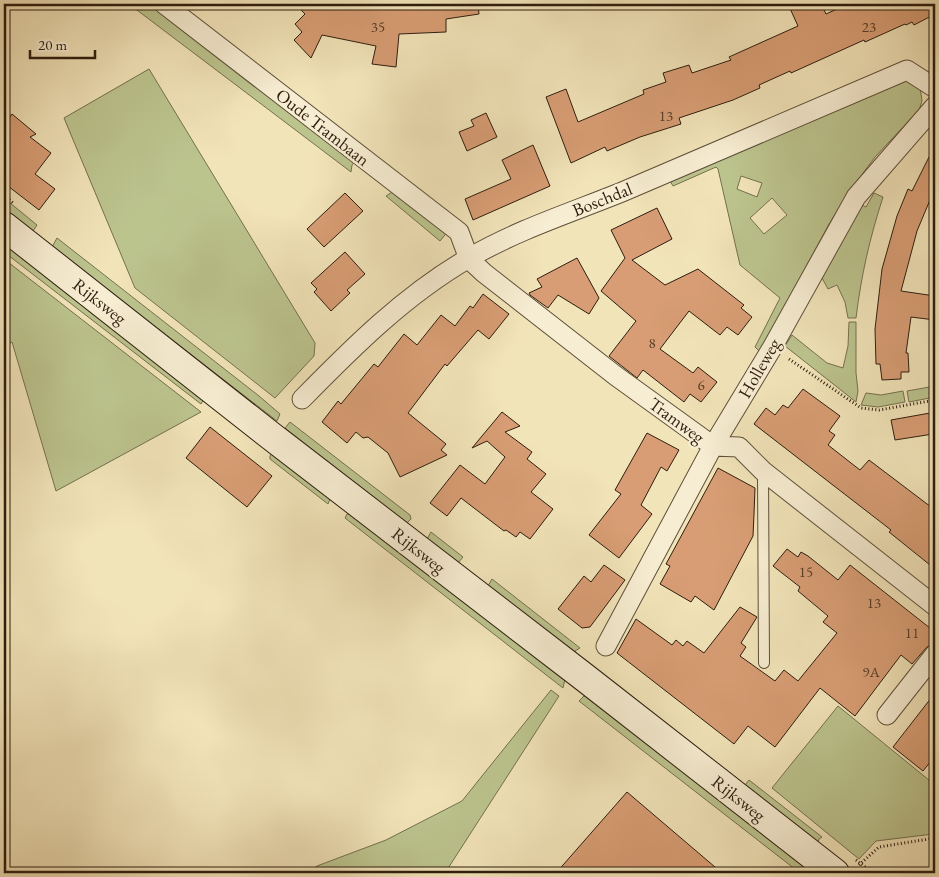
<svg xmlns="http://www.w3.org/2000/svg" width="939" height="877" font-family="'EB Garamond',serif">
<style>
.green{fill:#bcc48e;stroke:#74704e;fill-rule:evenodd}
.building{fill:#d89d74;stroke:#2d1d0f}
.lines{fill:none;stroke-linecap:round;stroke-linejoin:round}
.service-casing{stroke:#5e4f3a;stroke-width:12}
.minor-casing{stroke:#5e4f3a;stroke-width:21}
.secondary-casing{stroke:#2d1d0f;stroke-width:30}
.path{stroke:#2d1d0f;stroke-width:3;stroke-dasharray:1 2.5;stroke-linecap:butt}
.service{stroke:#f7edd2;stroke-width:10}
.minor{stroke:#f7edd2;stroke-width:19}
.secondary{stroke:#f7edd2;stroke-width:28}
.labels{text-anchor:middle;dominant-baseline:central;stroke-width:5;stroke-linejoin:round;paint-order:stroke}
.number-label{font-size:15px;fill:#583d28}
.street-label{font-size:18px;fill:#2d1d0f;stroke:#f7edd2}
</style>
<rect width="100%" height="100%" fill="#f2e4b9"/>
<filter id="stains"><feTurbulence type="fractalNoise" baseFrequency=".004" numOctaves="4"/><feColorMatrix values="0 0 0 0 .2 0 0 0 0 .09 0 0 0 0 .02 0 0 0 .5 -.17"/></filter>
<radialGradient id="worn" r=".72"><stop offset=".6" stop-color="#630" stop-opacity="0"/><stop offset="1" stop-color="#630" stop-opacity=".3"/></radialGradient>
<path class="green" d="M129 4H161L358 158 352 165 351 172Z
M149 69 315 343 314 356 275 398 135 288 64 118Z
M900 77 920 87 922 101 919 110 875 157 849 192 829 224 760 352 755 347 780 298 740 265 718 169 716 167 673 186 670 181ZM741 176 762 183 757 197 737 189ZM772 198 787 215 764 234 750 218Z
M397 189 449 230 440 241 386 196Z
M874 193 883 197C870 237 861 276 856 318H848L845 302 837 285 828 289 822 278 862 205 866 207Z
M4 198 37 225 33 231 4 208Z
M57 238 259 396 280 414 277 421 52 247Z
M4 241 204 399 201 404 4 252Z
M4 259 201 412 56 491 12 342 4 347Z
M849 322H856V373L858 391 856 402 785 346 792 335 827 363 843 368 848 346Z
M935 386V397L909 402 907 391Z
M903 391 905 402 878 407 861 405 866 393 881 395Z
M290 422 410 515 411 519 407 523 285 428Z
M272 453 328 494 330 499 328 504 270 459V456Z
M347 514H353L565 679 563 688 345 518Z
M431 532 463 557 458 563 427 539Z
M492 579 580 648 575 651V654L488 586Z
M551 690 559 696 445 873H308L317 866 386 840 462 801Z
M584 696 591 698 817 873H800L579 701Z
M838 706 935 785V830L933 834 876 841 859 859 772 788Z
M749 780 822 837 819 839 818 842 745 785Z"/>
<path class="building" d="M295 4H478L479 14 446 19V32L399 34 396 67 372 64 376 46 322 35 311 58 294 40 302 32 295 24 305 14Z
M788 4H821L826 14 848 4H935V14L914 25 912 22 906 25 905 24 865 42 864 40 791 73 790 71 759 85 760 88 733 100 679 118 681 124 640 137 607 151 605 147 571 163 546 97 566 89 578 122 644 94 643 90 666 82 663 73 689 65 692 73 731 60 729 57 798 26Z
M486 113 497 137 467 151 459 132 474 126 471 120Z
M12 114 36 134 30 137 51 153 35 174 55 189 39 210 4 183V125Z
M533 145 550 186 473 220 465 199 511 179 502 160Z
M935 145V188L917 231 901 291 935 296V320L911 317 906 353H908L909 372H901V379L882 380 880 364H876L875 329 882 269 897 216 908 189 912 191Z
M345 193 363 211 324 247 307 229Z
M657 208 672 239 632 260 665 285 698 269 744 305 741 308 752 317 738 335 727 327 720 335 689 311 660 349 693 373 698 367 717 382 701 402 690 394 684 402 643 370 637 378 609 356 636 321 601 291 625 258 611 230Z
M345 252 365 274 347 290 350 293 331 311 314 292 317 289 311 283Z
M577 258 599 298 589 314 558 295 548 308 530 295 529 293 542 287 537 279Z
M483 294 509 314 489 339 478 330 447 366 445 364 408 413 446 444 441 450 447 455 400 477 388 453 368 437 363 438 356 432 347 443 322 422 338 401 341 404 374 364 378 367 404 334 417 345 441 315 455 326 470 306 473 308Z
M803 389 840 416 829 431 835 435 828 445 860 470 869 460 935 510V569L889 532 891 530 754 424 766 408 775 415 783 405 788 408Z
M502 412 520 426 505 432 532 452 527 459 546 474 531 492 553 509 530 539 520 532 516 537 506 530 504 531 461 498 447 516 430 503 460 465 485 484 505 457 487 441 472 448Z
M930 413 933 434 895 440 891 420Z
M210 427 272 476 247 507 186 458Z
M647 433 679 450 667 471 661 467 641 505 652 514 619 558 589 535 621 494 615 490Z
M718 468 755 488 754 514 753 536 714 610 695 596 691 602 660 584 670 566 666 564Z
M787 549 798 557 801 552 808 556 838 580 850 565 935 632V643L927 647 912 664 901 655 855 716 820 688 775 747 748 726 734 744 617 653 636 619 672 645 676 640 683 646 687 641 704 653 740 607 757 617 741 643 746 647 740 656 775 681 784 670 798 681 837 633 823 622 828 616 798 591 800 587 773 566Z
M604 565 625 580 590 627 582 628 558 609 584 576 591 582Z
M935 693V756L923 771 893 747Z
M627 792 722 873H556Z"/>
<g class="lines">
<g class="service-casing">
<path id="service" d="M763 471 764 663"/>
</g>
<g class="minor-casing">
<path id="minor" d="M164 4 459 232 469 259 484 273 616 376 713 446 739 447 763 471 935 606
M302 399C353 347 405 295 469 258 517 230 570 213 622 192 717 152 812 111 907 70L935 88
M606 646 713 446 772 348 856 197 935 106
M887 715 935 654"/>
</g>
<g class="secondary-casing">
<path id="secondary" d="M4 226 271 436 584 677 835 873"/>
</g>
<path class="path" d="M4 195 13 203
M789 359 861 408 879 410 935 400
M856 860 873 873
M859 865 879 847 935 838"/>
<use href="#service" class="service"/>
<use href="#minor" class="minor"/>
<use href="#secondary" class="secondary"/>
</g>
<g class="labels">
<g class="number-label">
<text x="378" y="26">35</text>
<text x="869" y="26">23</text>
<text x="666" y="115">13</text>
<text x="652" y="342">8</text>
<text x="701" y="384">6</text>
<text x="806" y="571">15</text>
<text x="874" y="602">13</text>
<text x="912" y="632">11</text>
<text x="871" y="671">9A</text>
</g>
<g class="street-label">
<text transform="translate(323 127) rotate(38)">Oude Trambaan</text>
<text transform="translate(602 199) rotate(-22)">Boschdal</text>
<text transform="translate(100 301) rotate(38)">Rijksweg</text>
<text transform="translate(759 368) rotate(-60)">Holleweg</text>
<text transform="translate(677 420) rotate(36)">Tramweg</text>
<text transform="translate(419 550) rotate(38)">Rijksweg</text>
<text transform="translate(739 798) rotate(38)">Rijksweg</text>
</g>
</g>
<rect width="939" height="877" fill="none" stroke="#f2e4b9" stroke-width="20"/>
<rect x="5" y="5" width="929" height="867" fill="none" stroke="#2d1d0f" stroke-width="2.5"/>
<rect x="10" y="10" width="919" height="857" fill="none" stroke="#2d1d0f"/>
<path d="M30 50v8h65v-8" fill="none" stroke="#2d1d0f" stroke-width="2.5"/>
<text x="38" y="50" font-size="15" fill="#2d1d0f" stroke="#f7edd2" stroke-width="4" paint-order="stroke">20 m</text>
<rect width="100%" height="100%" filter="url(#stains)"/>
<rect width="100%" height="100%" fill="url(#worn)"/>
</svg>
